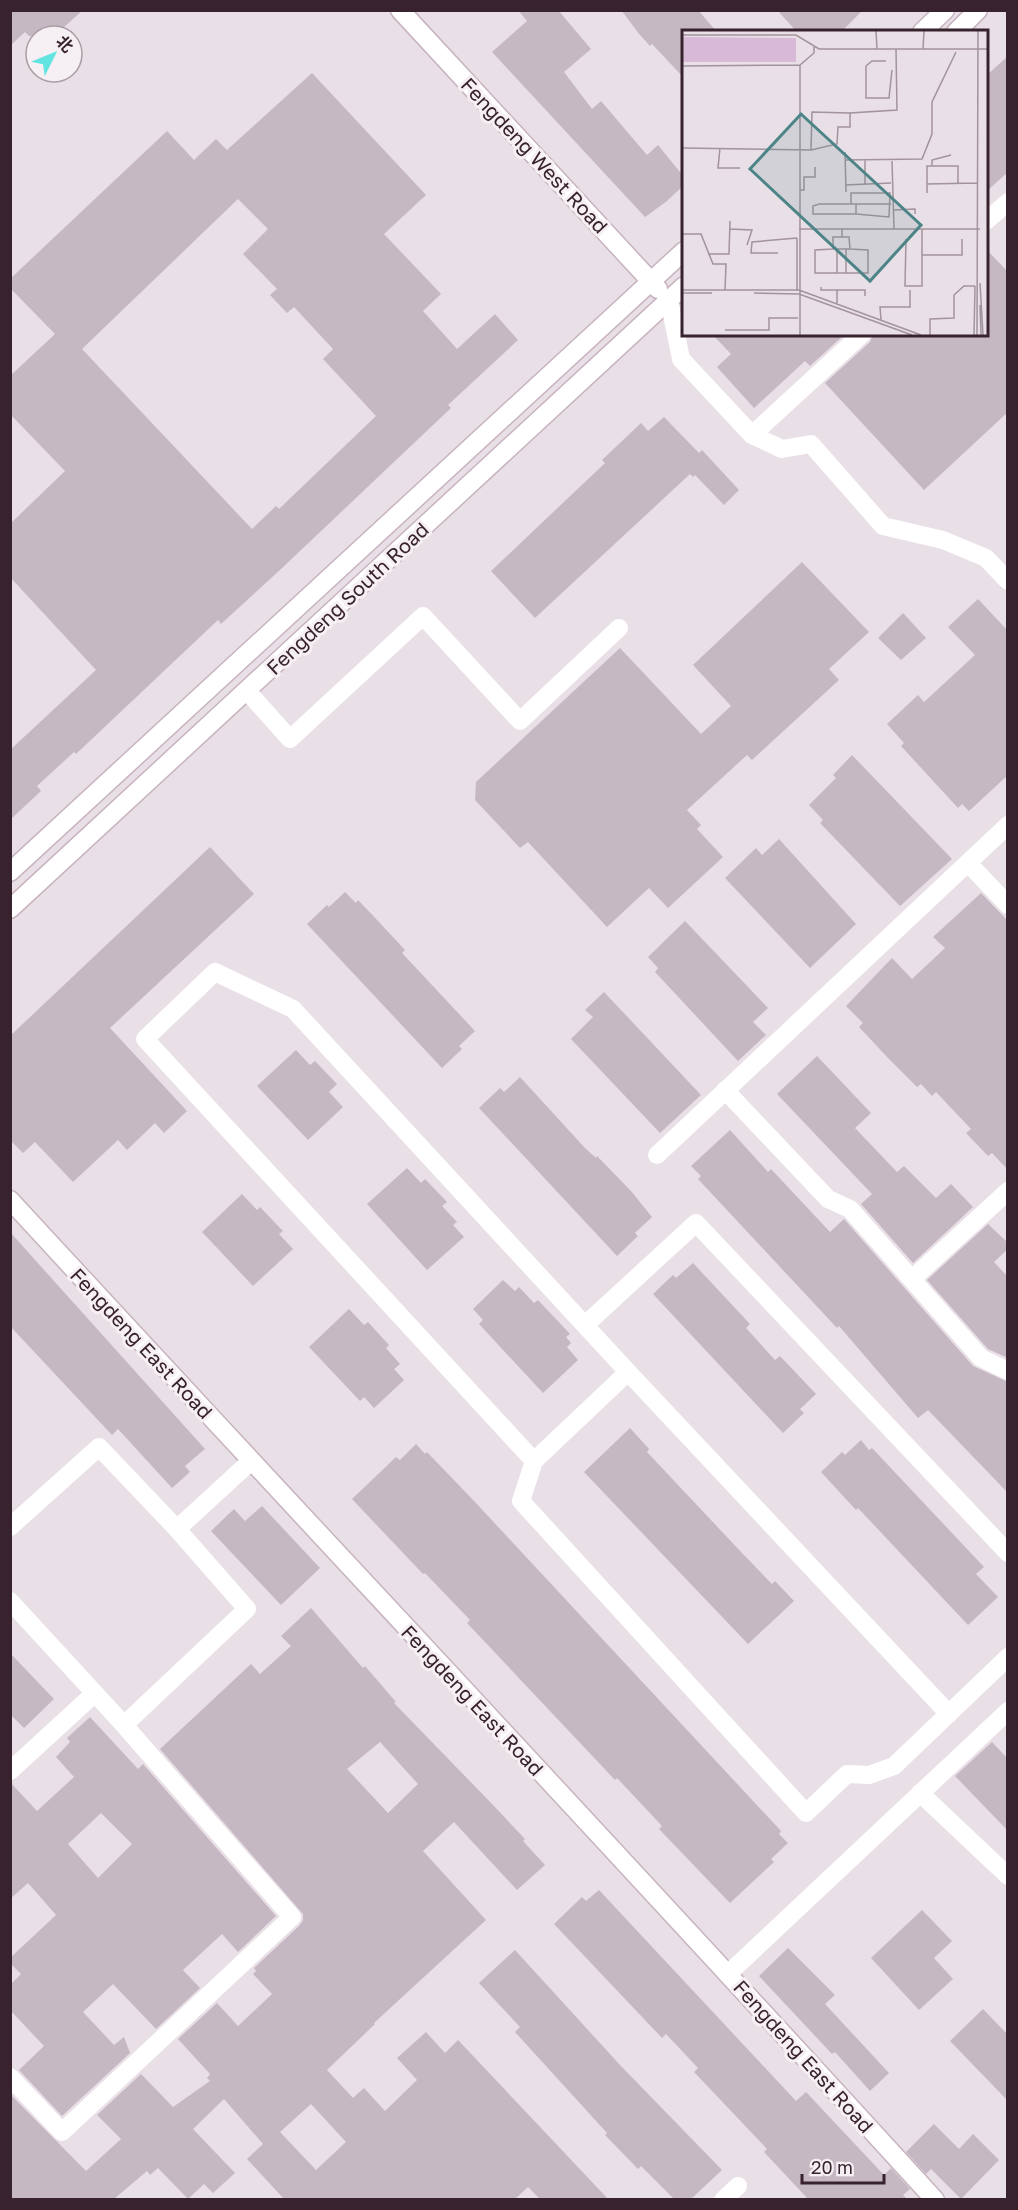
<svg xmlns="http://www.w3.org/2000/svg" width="1018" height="2210" font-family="'Golos Text','Noto Sans SC',sans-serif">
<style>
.building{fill:#c6b8c2;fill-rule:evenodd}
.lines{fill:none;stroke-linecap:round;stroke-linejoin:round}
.secondary-casing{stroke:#c8b4c0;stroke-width:21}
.street{stroke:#fff;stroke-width:18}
.secondary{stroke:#fff;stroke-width:18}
.labels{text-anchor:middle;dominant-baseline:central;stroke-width:6;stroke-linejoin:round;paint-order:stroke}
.street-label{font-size:20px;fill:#37222e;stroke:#f6eff4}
.inset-road{fill:none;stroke:#a2939c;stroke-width:1.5}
.view{fill:#4c8487;fill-opacity:0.15;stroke:#4c8487;stroke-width:3}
.inset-edge{fill:none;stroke:#37222e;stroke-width:3}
</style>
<rect width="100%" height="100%" fill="#e9dfe6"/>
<path class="building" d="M10 10H83L54 36H29L25 32 10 46Z
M518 10H558L591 49 564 72 592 109 601 101 647 155 658 145 684 177V185L667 201 645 217 492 52 527 21Z
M621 10H698L717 32H684V78L652 44 650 46 640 35Z
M777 10H863L841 32H797Z
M1008 56V172L987 191V75Z
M312 73 426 195 384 234 441 294 423 311 457 349 495 314 518 340 448 405 451 408 281 569 221 624 218 620 76 754 74 752 37 786 41 791 10 820V750L96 670 10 577V524L65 471 10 414V376L55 334 10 288V279L167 131 194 160 216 139 227 150ZM238 199 268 229 243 254 277 289 270 295 287 313 294 307 333 349 323 359 376 416 279 509 276 506 252 529 82 349Z
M987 250 1008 272V412L924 490 825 383 870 342 873 334H987Z
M712 334H845L810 366 805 361 754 408 717 367 731 354Z
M664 417 699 453 702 450 739 490 724 505 695 475 693 477 690 474 535 618 491 571 605 463 602 460 641 423 648 431Z
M802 562 869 632 829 669 839 680 752 760 747 755 687 810 701 825 697 829 723 857 668 908 649 888 607 927 528 842 520 848 475 800 476 782 620 648 701 734 731 706 693 665Z
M978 599 1008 631V775L969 811 962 804 958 808 901 746 904 743 887 724 918 695 924 702 975 655 948 627Z
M903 613 926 638 901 660 878 638Z
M852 755 952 859 900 906 820 823 823 820 809 805 836 778 833 775Z
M779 839 856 924 810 968 725 878 756 848 762 855Z
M210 847 254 894 110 1028 187 1111 164 1133 155 1123 127 1150 118 1140 73 1182 35 1142 23 1153 10 1140V1036Z
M345 892 356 903 358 900 379 922 405 950 402 953 475 1031 459 1046 462 1049 442 1068 307 924 327 905 329 907Z
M981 893 1008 921V1170L992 1153 988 1156 966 1133 971 1129 936 1092 932 1096 921 1084 917 1087 888 1058 859 1027 863 1023 846 1006 892 958 912 979 945 948 933 937Z
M685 921 768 1008 753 1022 766 1035 738 1061 655 972 658 968 648 957Z
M604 992 701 1095 660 1133 571 1039 593 1017 585 1010Z
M296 1050 310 1065 315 1061 337 1084 329 1092 343 1107 308 1140 257 1086Z
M817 1056 871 1113 855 1128 897 1172 904 1166 936 1198 951 1184 973 1207 913 1263 861 1204 872 1194 777 1094Z
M520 1077 585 1148 596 1158 597 1156 631 1191 652 1217 635 1233 638 1236 617 1256 479 1108 500 1088 504 1092Z
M730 1130 768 1172 771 1169 830 1232 844 1219 973 1366 1008 1382V1493L928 1410 918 1418 839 1326 837 1328 698 1179 701 1176 691 1166Z
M407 1168 421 1183 425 1179 447 1202 442 1206 457 1222 453 1225 464 1237 427 1270 367 1204Z
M242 1194 257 1210 260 1207 283 1231 279 1234 293 1249 253 1286 202 1232Z
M988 1224 1008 1243V1249L994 1262 1008 1277V1358L988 1349 927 1280Z
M10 1232 205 1449 185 1466 190 1472 172 1488 118 1429 112 1435 10 1326Z
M693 1263 750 1324 746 1328 775 1360 780 1356 816 1394 800 1409 804 1413 783 1433 653 1294 673 1275 676 1278Z
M503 1280 515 1291 519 1287 534 1303 538 1300 570 1334 566 1337 571 1343 567 1347 578 1360 543 1393 479 1324 483 1320 473 1309Z
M349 1309 364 1325 368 1322 389 1345 386 1348 400 1364 394 1369 404 1380 374 1408 364 1397 360 1401 309 1347Z
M630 1428 649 1449 647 1452 742 1553 772 1584 775 1581 794 1601 748 1644 584 1472Z
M861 1440 869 1450 872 1448 984 1567 976 1574 998 1597 968 1625 858 1508 856 1510 821 1472 842 1452 845 1455Z
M416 1444 425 1454 427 1452 475 1502 781 1831 779 1834 788 1843 771 1859 774 1862 730 1903 659 1829 662 1826 617 1778 615 1780 467 1623 470 1620 425 1573 423 1574 352 1499 396 1457 400 1460Z
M262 1506 320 1568 281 1605 211 1531 234 1509 245 1521Z
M311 1608 363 1668 365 1666 396 1702 394 1703 493 1805 525 1839 523 1841 545 1865 517 1890 454 1822 423 1851 486 1920 374 2023 375 2024 327 2070 353 2098 364 2088 385 2111 417 2080 397 2058 426 2032 445 2053 458 2040 608 2199H540L528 2187 515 2199H284L247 2159 263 2144 224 2099 193 2129 235 2173 213 2193 204 2184 188 2199 158 2168 150 2175 147 2171 114 2199H10V2094L86 2171 121 2139 97 2115 141 2074 173 2107 210 2081 207 2078 210 2074 178 2039 217 2003 238 2026 272 1994 253 1974 256 1971 254 1968 300 1925 303 1920V1914L160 1749 251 1664 260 1674 291 1646 281 1636ZM380 1742 418 1784 388 1813 347 1769ZM311 2104 346 2142 316 2170 280 2132Z
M10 1653 54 1699 24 1728 10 1714Z
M90 1717 138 1769 143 1764 276 1916 238 1952 222 1934 183 1970 200 1988 156 2029 113 1984 83 2012 114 2045 124 2037 130 2053 62 2116 19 2070 44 2046 10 2010V1985L21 1974 10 1963V1958L56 1915 28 1883 10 1899V1782L37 1811 74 1777 56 1757 70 1742 67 1738ZM101 1813 132 1844 98 1878 68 1844Z
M992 1742 1008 1759V1831L955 1776Z
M599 1890 796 2101 806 2092 884 2175 891 2168 910 2189 903 2195 907 2199H808L764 2152 767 2149 694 2072 698 2068 666 2034 662 2038 554 1924 582 1897 586 1901Z
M922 1910 952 1941 934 1958 953 1979 919 2010 871 1958Z
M788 1948 835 1995 825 2004 889 2073 870 2091 835 2052 832 2054 759 1976Z
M515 1950 620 2065 722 2170 691 2199H674L641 2166 638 2169 605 2135 607 2133 515 2032 520 2027 479 1983Z
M983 2009 1008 2035V2101L950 2041Z
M934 2124 959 2149 973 2134 999 2160 961 2199 931 2169 926 2174 906 2152Z"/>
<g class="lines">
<g class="secondary-casing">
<path id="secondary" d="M400 10 658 289
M922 32 945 10
M956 32 978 10
M10 872 684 251
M10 909 684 286
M10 1200C318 1534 629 1864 935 2200"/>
</g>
<path class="street" d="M986 221 1008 202
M669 300 681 359 752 435 782 449 811 444 883 526 943 540 986 558 1008 581
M752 435 862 334
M247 691 290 739 423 616 520 721 619 628
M968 863 1008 905
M725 1090 828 1199 850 1209 981 1358 1008 1371
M657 1155 1008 825
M912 1279 1008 1191
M585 1325 696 1223 1008 1553
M628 1372 534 1461 145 1039 215 972 293 1009 628 1372 949 1714
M534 1461 521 1501 806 1813 847 1774 869 1775 894 1766 1008 1657
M10 1527 99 1447 177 1529 247 1609 124 1725 10 1601
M177 1529 251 1461
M10 1771 95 1693
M920 1793 1008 1876
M729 1973 1008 1711
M10 2077 62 2132 292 1917 124 1725
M723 2200 738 2186"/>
<use href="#secondary" class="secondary"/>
</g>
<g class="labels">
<g class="street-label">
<text transform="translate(535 155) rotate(47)">Fengdeng West Road</text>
<text transform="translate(347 598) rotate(-43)">Fengdeng South Road</text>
<text transform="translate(142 1343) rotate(47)">Fengdeng East Road</text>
<text transform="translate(473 1700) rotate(47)">Fengdeng East Road</text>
<text transform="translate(804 2056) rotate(48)">Fengdeng East Road</text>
</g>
</g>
<g transform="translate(682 30)">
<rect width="306" height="306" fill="#e9dfe6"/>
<path d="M0 7 114 8V32H0Z" fill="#d8bad8"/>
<path class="inset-road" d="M194 1 195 19M0 5H114L137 19H306M241 19 242 1M204 31H190L184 36V68H207L210 40M118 35V305M0 36 118 35 132 23V17M0 118 129 120 155 114 156 97H168V83L215 80 214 19M38 118 36 138H58M129 120 130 82 168 83M163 122 164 162M163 130 240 129 250 104V72L274 22M210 131 212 199M250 136V130L269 125M183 154V130M245 154V136H276V154M163 155 209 153M118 160H122V147H133V137M245 163V154L296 153M169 174V163H208L207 187 174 184M174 174V184H131V176L137 174H209M211 180 233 179V184M48 199 70 200 65 215M117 199H298M0 204H19L31 234H44L43 260M160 207H167L168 219H151V207H160V199M224 209 223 256H240V199M151 219 133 220V243H186V220L168 219M96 223H69L70 212 115 208M26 224H47L48 191M240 225H280V209M155 243V219M164 243V219M298 253 301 305M139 257V260H155M0 260H117L239 305M115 261V208M0 263H30M72 263 117 264 230 305M155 274V260H183V266M298 275 299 305M199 290 198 277H228V260M43 300H87V288H116M248 305V289L272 288V265L282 256H293M292 305 293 256M295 305 296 1"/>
<path class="view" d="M119 84 239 195 188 251 68 139Z"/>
<rect width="306" height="306" class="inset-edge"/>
</g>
<rect width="1018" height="2210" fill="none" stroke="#37222e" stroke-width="24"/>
<g transform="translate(54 54) rotate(47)"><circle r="28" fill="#f6eff4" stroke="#aa9da5" stroke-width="1.5"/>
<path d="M0-4.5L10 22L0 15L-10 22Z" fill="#62e5e0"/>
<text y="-9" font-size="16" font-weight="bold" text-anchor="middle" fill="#37222e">北</text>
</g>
<path d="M802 2174v9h82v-9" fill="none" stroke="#37222e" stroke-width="3"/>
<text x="811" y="2174" font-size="18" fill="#37222e" stroke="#f6eff4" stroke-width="4.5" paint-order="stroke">20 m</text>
</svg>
